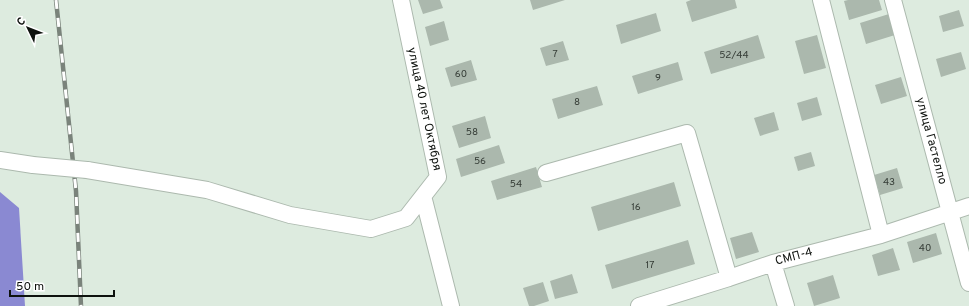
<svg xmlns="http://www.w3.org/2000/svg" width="969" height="306" font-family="Overpass,sans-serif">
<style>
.water{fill:#8a89d2}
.building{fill:#abb8ad}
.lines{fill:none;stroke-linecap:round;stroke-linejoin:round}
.minor-casing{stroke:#acb9ae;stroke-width:18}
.minor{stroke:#fff;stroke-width:16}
.rail-casing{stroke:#7a837b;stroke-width:4.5}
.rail{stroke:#fff;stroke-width:3;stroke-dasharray:9;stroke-linecap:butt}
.minor-bridge-casing{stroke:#acb9ae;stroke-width:18;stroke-linecap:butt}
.minor-bridge{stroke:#fff;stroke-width:16}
.labels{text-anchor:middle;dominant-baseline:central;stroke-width:3;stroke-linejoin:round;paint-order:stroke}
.number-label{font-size:10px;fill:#353c36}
.street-label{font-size:12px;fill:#0e120e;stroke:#fff}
</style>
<rect width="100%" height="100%" fill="#ddebdf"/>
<path class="water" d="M0 192 19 208 25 306H0Z"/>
<path class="building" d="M418 0H440L443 8 423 14Z
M530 0H565L533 10Z
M691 0H735L737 8 692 22 686 2Z
M848 0H879L882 10 849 20 844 1Z
M959 10 964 26 943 32 939 16Z
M656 13 661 31 621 44 616 25Z
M889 14 895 35 866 44 860 23Z
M444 21 449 40 430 46 425 27Z
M758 35 765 58 711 74 704 52Z
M817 35 826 68 804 74 795 41Z
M563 41 569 60 546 66 540 48Z
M961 52 966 69 941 77 936 59Z
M471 60 477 80 451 87 445 68Z
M678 62 683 80 638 94 632 76Z
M901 77 907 96 881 104 875 85Z
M597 86 603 105 558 119 552 99Z
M817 97 822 115 802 121 797 103Z
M774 112 779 130 760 136 754 118Z
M485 116 491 138 459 148 452 126Z
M499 145 505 163 461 177 456 159Z
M811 152 815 166 798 171 794 157Z
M536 167 542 187 497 200 491 181Z
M897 168 903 188 880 195 874 175Z
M674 182 681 206 598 231 591 207Z
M752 232 759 252 736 259 730 238Z
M936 233 942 254 913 263 907 242Z
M688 240 695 264 612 289 605 265Z
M893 248 900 270 878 276 872 255Z
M572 274 578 293 555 299 550 281Z
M833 275 840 298 814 306 807 283Z
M543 282 549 301 534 306H529L523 288Z"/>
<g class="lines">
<g class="minor-casing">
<path id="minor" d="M821 0 881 235
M893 0 969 283
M0 160 33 165
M87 170 207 190 290 215 371 229 406 218 438 177 401 0
M546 173 687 133 729 278
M423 196 451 306
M773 263 786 306
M639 306 729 278 773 263 881 235 969 206"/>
</g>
<use href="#minor" class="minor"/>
<g class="rail-casing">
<path id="rail" d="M56 0 76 191 81 306"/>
</g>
<use href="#rail" class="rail"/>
<g class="minor-bridge-casing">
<path id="minor-bridge" d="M33 165 87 170"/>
</g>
<use href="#minor-bridge" class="minor-bridge"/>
</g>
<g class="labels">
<g class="number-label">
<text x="555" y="54">7</text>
<text x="734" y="55">52/44</text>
<text x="461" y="74">60</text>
<text x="658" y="78">9</text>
<text x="577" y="102">8</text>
<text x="472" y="132">58</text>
<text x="480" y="161">56</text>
<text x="889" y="182">43</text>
<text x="516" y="184">54</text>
<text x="636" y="207">16</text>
<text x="925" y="248">40</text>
<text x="650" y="265">17</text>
</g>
<g class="street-label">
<text transform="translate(424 109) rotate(78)">улица 40 лет Октября</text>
<text transform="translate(931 141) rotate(75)">улица Гастелло</text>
<text transform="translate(794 257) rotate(-15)">СМП-4</text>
</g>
</g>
<g transform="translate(28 28) rotate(313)" stroke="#ffffff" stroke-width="3" paint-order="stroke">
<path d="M0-3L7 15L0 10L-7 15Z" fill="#0e120e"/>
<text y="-6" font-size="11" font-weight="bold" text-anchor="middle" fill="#0e120e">С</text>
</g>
<path d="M10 290v6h104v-6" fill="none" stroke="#0e120e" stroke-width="2"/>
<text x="16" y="290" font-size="12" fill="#0e120e" stroke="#ffffff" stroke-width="3" paint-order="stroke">50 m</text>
</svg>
